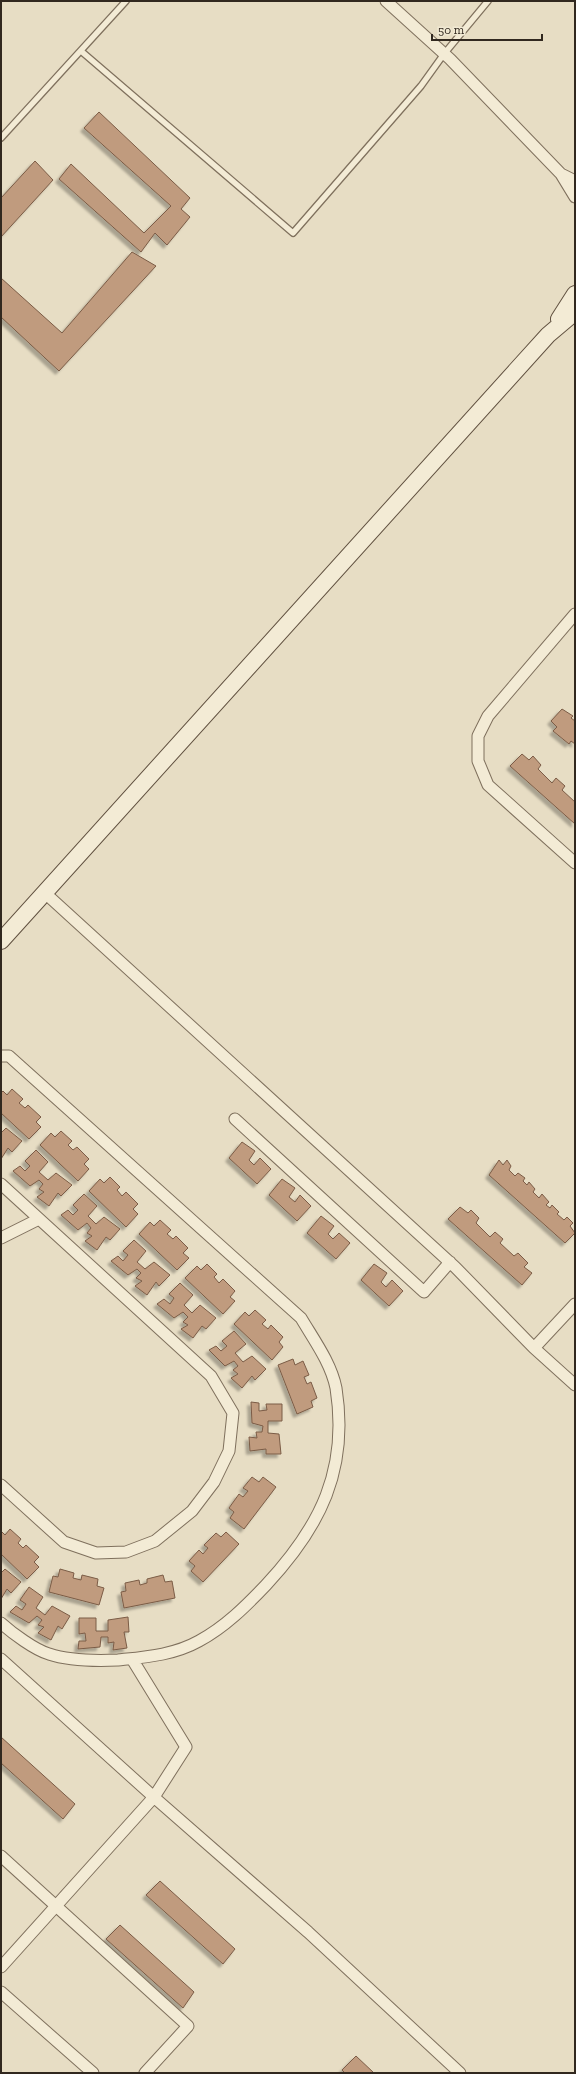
<svg xmlns="http://www.w3.org/2000/svg" width="576" height="2074" font-family="'Zilla Slab',serif">
<style>
.building{fill:#c09b7e;stroke:#7b5c46;filter:url(#shadow)}
.lines{fill:none;stroke-linecap:round;stroke-linejoin:round}
.lane-casing{stroke:#7f705d;stroke-width:8}
.street-casing{stroke:#7f705d;stroke-width:13}
.secondary-casing{stroke:#615140;stroke-width:18}
.lane{stroke:#f3ebd5;stroke-width:5.5}
.street{stroke:#f3ebd5;stroke-width:11}
.secondary{stroke:#f3ebd5;stroke-width:16}
</style>
<defs>
<filter id="shadow"><feDropShadow dx="-3.5" dy="3.5" stdDeviation="1" flood-color="#0004"/></filter>
</defs>
<rect width="100%" height="100%" fill="#e7ddc4"/>
<path class="building" d="M99 112 190 198 181 209 190 217 167 245 155 233 141 252 59 179 71 164 144 233 171 206 84 128Z
M35 161 53 180 1 237V198Z
M132 252 156 266 59 371 1 317V278L62 333Z
M562 709 573 716 571 718 575 721V744L571 741 569 744 553 731 557 727 551 721Z
M522 754 529 760 533 756 541 765 538 769 552 783 556 778 565 786 562 790 575 802V824L510 766Z
M12 1089 23 1099 19 1103 25 1108 28 1105 41 1117 36 1122 41 1127 29 1139 1 1113V1093L3 1091 7 1095Z
M6 1128 22 1141 12 1152 8 1148 1 1159V1133Z
M61 1131 72 1141 68 1145 73 1150 77 1147 89 1159 84 1164 89 1169 78 1181 40 1145 51 1133 55 1137Z
M242 1142 255 1151 249 1160 254 1165 260 1158 271 1169 257 1184 229 1158Z
M36 1150 48 1162 39 1172 48 1180 56 1173 72 1185 61 1196 58 1193 49 1206 37 1197 44 1192 39 1189 43 1184 39 1180 30 1186 13 1171 20 1166 25 1171 30 1166 25 1161Z
M499 1160 503 1165 507 1160 511 1166 509 1170 515 1176 518 1173 525 1178 523 1181 527 1185 529 1182 535 1189 533 1192 539 1198 542 1194 549 1202 546 1205 550 1208 552 1205 559 1212 557 1214 564 1220 567 1217 573 1223 570 1226 575 1233 565 1243 489 1175Z
M110 1177 120 1187 117 1190 122 1196 126 1192 138 1204 133 1209 138 1214 126 1227 89 1191 100 1179 104 1183Z
M282 1179 295 1188 289 1197 295 1202 300 1195 311 1206 297 1221 269 1195Z
M84 1194 97 1206 88 1216 96 1224 104 1217 120 1229 110 1240 106 1237 97 1250 85 1241 92 1236 87 1233 91 1228 87 1223 78 1230 61 1215 68 1210 73 1215 78 1210 73 1205Z
M460 1207 468 1213 471 1210 479 1218 476 1223 490 1237 495 1232 503 1239 500 1243 514 1256 518 1253 528 1263 524 1267 532 1273 522 1285 448 1219Z
M321 1216 334 1226 328 1234 333 1239 339 1233 350 1243 336 1259 307 1233Z
M160 1220 171 1230 167 1234 173 1239 176 1236 188 1248 183 1253 189 1258 177 1270 139 1234 150 1222 154 1226Z
M134 1240 146 1251 137 1262 145 1269 154 1262 170 1275 159 1286 156 1282 147 1295 135 1286 142 1281 136 1278 141 1273 137 1269 128 1275 111 1261 118 1256 123 1261 128 1255 123 1251Z
M207 1264 217 1274 214 1277 219 1283 223 1279 235 1291 230 1297 235 1301 223 1314 185 1278 197 1266 201 1270Z
M374 1264 387 1273 381 1282 386 1287 392 1280 403 1291 389 1306 361 1280Z
M180 1283 193 1295 184 1305 192 1313 200 1305 216 1318 206 1329 202 1326 193 1338 181 1329 188 1325 183 1322 188 1317 183 1312 174 1318 157 1304 164 1299 170 1304 174 1298 169 1294Z
M255 1310 266 1320 262 1324 268 1329 271 1325 283 1337 279 1342 283 1347 272 1360 234 1324 245 1312 249 1316Z
M234 1331 246 1344 235 1353 243 1362 252 1356 266 1369 255 1380 252 1376 242 1388 231 1378 238 1374 233 1370 238 1366 234 1361 225 1366 209 1350 216 1346 221 1351 227 1346 222 1341Z
M293 1359 295 1365 303 1361 309 1375 304 1377 307 1384 311 1382 317 1398 311 1401 313 1407 297 1414 278 1365Z
M251 1402 259 1403V1411L267 1410 266 1404H282V1421H268V1433L279 1434 281 1454H266V1449L250 1451 249 1437 257 1438 256 1432H262L263 1426 252 1423Z
M252 1477 259 1482 263 1477 276 1487 244 1529 230 1518 234 1512 229 1508 239 1494 243 1497 248 1491 243 1488Z
M10 1529 21 1539 18 1543 23 1548 26 1545 39 1557 34 1562 39 1567 27 1579 1 1554V1531L5 1535Z
M226 1532 239 1544 203 1582 191 1571 195 1566 189 1561 199 1550 203 1554 208 1548 204 1545 216 1533 221 1537Z
M5 1569 21 1582 11 1593 7 1589 1 1599V1573Z
M60 1569 74 1573 73 1578 81 1580 82 1575 98 1579 97 1586 104 1588 99 1605 49 1592 53 1576 58 1577Z
M163 1575 165 1582 172 1581 175 1598 124 1608 121 1592 126 1591 125 1583 139 1580 140 1585 147 1583V1579Z
M29 1587 43 1597 36 1608 45 1615 52 1606 70 1616 62 1629 58 1626 51 1640 38 1633 44 1627 38 1625 42 1620 37 1616 29 1623 10 1612 16 1606 22 1610 26 1604 20 1600Z
M128 1617 129 1632H124L127 1648 113 1650 114 1642 108 1643V1637H101L100 1647 78 1649 79 1641H86L85 1633 79 1634V1618H96V1631H108V1620Z
M1 1737 75 1804 63 1819 1 1763Z
M160 1881 235 1949 223 1964 146 1895Z
M120 1925 194 1992 183 2008 106 1939Z
M356 2056 374 2073H345L342 2070Z"/>
<g class="lines">
<g class="lane-casing">
<path id="lane" d="M81 51 293 233 421 86 444 54 488 1
M1 138 126 1"/>
</g>
<g class="street-casing">
<path id="street" d="M386 1 450 59 561 174 575 181
M561 174 575 197
M575 614 488 716 478 736V761L488 785 575 863
M45 893 455 1267 534 1348 575 1385
M1 1056H9L301 1318C314 1340 331 1363 336 1388 349 1470 320 1527 266 1585 246 1606 225 1627 199 1641 174 1655 146 1657 118 1660 96 1661 70 1661 49 1654 35 1650 12 1633 1 1623
M235 1119 424 1292 450 1262
M1 1184 211 1376 233 1413 229 1451 214 1482 192 1511 155 1541 126 1552 96 1553 64 1542 1 1485
M1 1238 39 1219
M534 1348 575 1304
M1 1659 156 1799 308 1932 460 2073
M1 1856 188 2026 145 2073
M1 1967 154 1797 186 1747 132 1659
M1 1992 93 2073"/>
</g>
<g class="secondary-casing">
<path id="secondary" d="M559 319 575 294
M1 941 548 335 575 312"/>
</g>
<use href="#lane" class="lane"/>
<use href="#street" class="street"/>
<use href="#secondary" class="secondary"/>
</g>
<rect width="576" height="2074" fill="none" stroke="#31281f" stroke-width="4"/>
<path d="M432 34v6h110v-6" fill="none" stroke="#31281f" stroke-width="2"/>
<text x="438" y="34" font-size="12" fill="#31281f" stroke="#f0e8d2" stroke-width="3" paint-order="stroke">50 m</text>
</svg>
